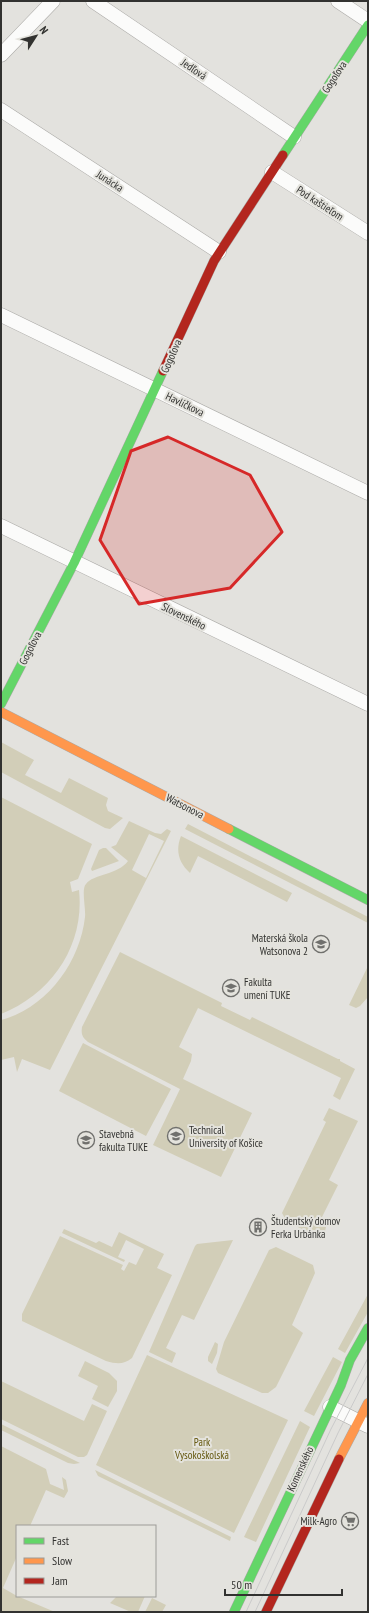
<svg xmlns="http://www.w3.org/2000/svg" width="369" height="1613" font-family="'PT Sans Narrow',sans-serif">
<style>
.green{fill:#d2ceb8;fill-rule:evenodd}
.lines{fill:none;stroke-linecap:round;stroke-linejoin:round}
.street-casing{stroke:#abaaa7;stroke-width:15}
.fast-casing{stroke:#abaaa7;stroke-width:10}
.slow-casing{stroke:#abaaa7;stroke-width:10}
.jam-casing{stroke:#abaaa7;stroke-width:10}
.street{stroke:#fbfbfa;stroke-width:14}
.fast{stroke:#63d668;stroke-width:9}
.slow{stroke:#ff974d;stroke-width:9}
.jam{stroke:#b3261e;stroke-width:9}
.tram{stroke:#cacaca;stroke-width:1}
.marked{fill:#d62828;fill-opacity:0.2;stroke:#d62828;stroke-width:3;stroke-linejoin:round}
.labels{text-anchor:middle;dominant-baseline:central;stroke-width:4;stroke-linejoin:round;paint-order:stroke}
.street-label{font-size:11px;fill:#323230;stroke:#e4e3dd}
.poi-label{font-size:11px;fill:#323230;stroke:#e4e3dd;text-anchor:start}
.park-label{font-size:11px;fill:#64570c;stroke:#e4e3dd}
</style>
<rect width="100%" height="100%" fill="#e3e2de"/>
<path class="green" d="M1 742 34 760 25 775 61 793 69 778 108 798 106 805 108 811 123 818 110 829 105 828 1 772Z
M1 797 92 844 78 879 70 882 72 892 79 890C85 945 52 994 1 1014Z
M129 821 155 833 161 834 167 829 171 831 50 1070 22 1059 17 1072 14 1057 1 1060V1020C47 1008 80 962 85 917 86 908 81 889 86 884 93 874 118 875 128 861L111 847 116 845ZM149 834 164 841 146 878 132 870Z
M188 824 368 917V923L185 829Z
M181 836 292 893 287 902 198 856 190 873C179 863 175 851 181 836Z
M103 848H106L119 861 92 871 91 869 99 850Z
M120 952 222 1003 221 1006 250 1020 252 1017 338 1059H340V1061L355 1069 340 1100 333 1096 341 1078 198 1008 179 1047 192 1054 191 1061 183 1079 252 1113 221 1177 153 1145 180 1089 88 1042C82 1037 81 1034 82 1027Z
M368 966V997L360 1006 356 1008 349 1005Z
M83 1043 171 1089 146 1136 59 1091Z
M329 1108 358 1121 329 1180 338 1185 319 1223 326 1227 324 1236 321 1238 287 1222 282 1213 326 1122 323 1120Z
M64 1229 96 1243 99 1241 112 1247 119 1232 164 1254 157 1268 172 1275 132 1358C123 1365 117 1364 106 1361L22 1321V1314L60 1236 123 1265 121 1269 124 1271 129 1262 136 1265 144 1249 126 1240 118 1257 125 1260 124 1262 62 1233Z
M233 1240 194 1320 182 1315 166 1348 176 1353 172 1363 149 1352 195 1246 197 1244Z
M276 1247 313 1265 315 1273 292 1325 303 1333 276 1387 268 1393H262L218 1373 216 1369 224 1342 269 1250Z
M368 1294V1312L345 1353 338 1349Z
M215 1342 218 1344 217 1353 212 1364 208 1361V1357Z
M147 1355 288 1420 234 1533 96 1465Z
M333 1357 342 1362 314 1416 304 1411Z
M85 1361 109 1373 117 1381V1391L108 1407 92 1399 98 1386 78 1376Z
M1 1381 84 1421 92 1404 107 1411 87 1455 84 1457H78L1 1419Z
M300 1421 310 1427 256 1542 244 1537Z
M1 1424 80 1463 74 1464 68 1463 1 1430Z
M1 1446 46 1469 50 1484 64 1490 62 1477 66 1480 68 1491 64 1498 46 1490 30 1526H17V1556L3 1588 17 1596 55 1612H1Z
M95 1470 231 1537 230 1541 98 1476Z
M117 1596H145L138 1612H131L110 1603Z
M152 1598 166 1605 162 1612H145Z"/>
<g class="lines">
<g class="street-casing">
<path id="street" d="M93 1 294 137
M338 1 368 21
M1 55 53 1
M1 110 219 252
M272 172 368 233
M1 315 368 493
M1 526 368 704
M330 1407 368 1426"/>
</g>
<g class="fast-casing">
<path id="fast" d="M283 155 368 25
M1 704 74 563 163 371
M229 829 368 900
M234 1612 341 1385 350 1360 368 1328"/>
</g>
<g class="slow-casing">
<path id="slow" d="M1 712 229 829
M339 1459 368 1403"/>
</g>
<g class="jam-casing">
<path id="jam" d="M163 371 214 261 283 155
M266 1612 339 1459"/>
</g>
<use href="#street" class="street"/>
<use href="#fast" class="fast"/>
<use href="#slow" class="slow"/>
<use href="#jam" class="jam"/>
<path class="tram" d="M246 1612 331 1429 368 1358
M255 1612 338 1433 368 1374"/>
</g>
<path class="marked" d="M168 437 250 475 282 532 230 588 139 604 100 540 131 451Z"/>
<defs>
<g id="school-ring" transform="scale(0.9)"><circle r="9.5" fill="#e4e3dd" stroke="#70706d" stroke-width="1.5"/><path d="M0-5L7-2L0 1L-7-2ZM-4 1L0 2.5L4 1V4Q0 6-4 4Z" fill="#70706d"/></g>
<g id="university-ring" transform="scale(0.9)"><circle r="9.5" fill="#e4e3dd" stroke="#70706d" stroke-width="1.5"/><path d="M0-5L7-2L0 1L-7-2ZM-4 1L0 2.5L4 1V4Q0 6-4 4Z" fill="#70706d"/></g>
<g id="building-ring" transform="scale(0.9)"><circle r="9.5" fill="#e4e3dd" stroke="#70706d" stroke-width="1.5"/><path d="M-4-6H4V6H1V3H-1V6H-4ZM-2.5-4.3h1.7v1.8h-1.7ZM.8-4.3h1.7v1.8H.8ZM-2.5-1h1.7V.8h-1.7ZM.8-1h1.7V.8H.8Z" fill="#70706d"/></g>
<g id="supermarket-ring" transform="scale(0.9)"><circle r="9.5" fill="#e4e3dd" stroke="#70706d" stroke-width="1.5"/><path d="M-6-5.5h2.5l.6 2H6L4.5 2H-2.5L-4.4-4H-6ZM-1.5 3.2a1.3 1.3 0 1 0 .1 0ZM3 3.2a1.3 1.3 0 1 0 .1 0Z" fill="#70706d"/></g>
</defs>
<g fill-rule="evenodd">
<use href="#school-ring" x="321" y="944"/>
<use href="#university-ring" x="231" y="988"/>
<use href="#university-ring" x="176" y="1136"/>
<use href="#university-ring" x="86" y="1140"/>
<use href="#building-ring" x="258" y="1227"/>
<use href="#supermarket-ring" x="350" y="1521"/>
</g>
<g class="labels">
<g class="street-label">
<text transform="translate(194 69) rotate(34)">Jedľová</text>
<text transform="translate(334 77) rotate(-57)">Gogoľova</text>
<text transform="translate(110 181) rotate(33)">Junácka</text>
<text transform="translate(320 203) rotate(33)">Pod kaštieľom</text>
<text transform="translate(171 356) rotate(-66)">Gogoľova</text>
<text transform="translate(185 404) rotate(26)">Havlíčkova</text>
<text transform="translate(184 616) rotate(26)">Slovenského</text>
<text transform="translate(30 648) rotate(-63)">Gogoľova</text>
<text transform="translate(185 806) rotate(27)">Watsonova</text>
<text transform="translate(300 1469) rotate(-65)">Komenského</text>
</g>
<g class="poi-label">
<text x="308" y="938" text-anchor="end">Materská škola<tspan x="308" dy="13">Watsonova 2</tspan></text>
<text x="244" y="982">Fakulta<tspan x="244" dy="13">umení TUKE</tspan></text>
<text x="189" y="1130">Technical<tspan x="189" dy="13">University of Košice</tspan></text>
<text x="99" y="1134">Stavebná<tspan x="99" dy="13">fakulta TUKE</tspan></text>
<text x="271" y="1221">Študentský domov<tspan x="271" dy="13">Ferka Urbánka</tspan></text>
<text x="337" y="1521" text-anchor="end">Milk-Agro</text>
</g>
<g class="park-label">
<text x="202" y="1442">Park<tspan x="202" dy="13">Vysokoškolská</tspan></text>
</g>
</g>
<rect width="369" height="1613" fill="none" stroke="#323230" stroke-width="4"/>
<rect x="16" y="1525" width="140" height="72" fill="#e4e3dd" stroke="#9d9c98"/>
<rect x="24" y="1538" width="20" height="6" fill="#63d668" stroke="#9d9c98"/>
<text x="52" y="1545" font-size="12" fill="#323230">Fast</text>
<rect x="24" y="1558" width="20" height="6" fill="#ff974d" stroke="#9d9c98"/>
<text x="52" y="1565" font-size="12" fill="#323230">Slow</text>
<rect x="24" y="1578" width="20" height="6" fill="#b3261e" stroke="#9d9c98"/>
<text x="52" y="1585" font-size="12" fill="#323230">Jam</text>
<g transform="translate(36 36) rotate(54)" stroke="#e4e3dd" stroke-width="3" paint-order="stroke">
<path d="M0-3L7 15L0 10L-7 15Z" fill="#323230"/>
<text y="-6" font-size="11" font-weight="bold" text-anchor="middle" fill="#323230">N</text>
</g>
<path d="M225 1589v6h117v-6" fill="none" stroke="#323230" stroke-width="2"/>
<text x="231" y="1589" font-size="12" fill="#323230" stroke="#e4e3dd" stroke-width="3" paint-order="stroke">50 m</text>
</svg>
